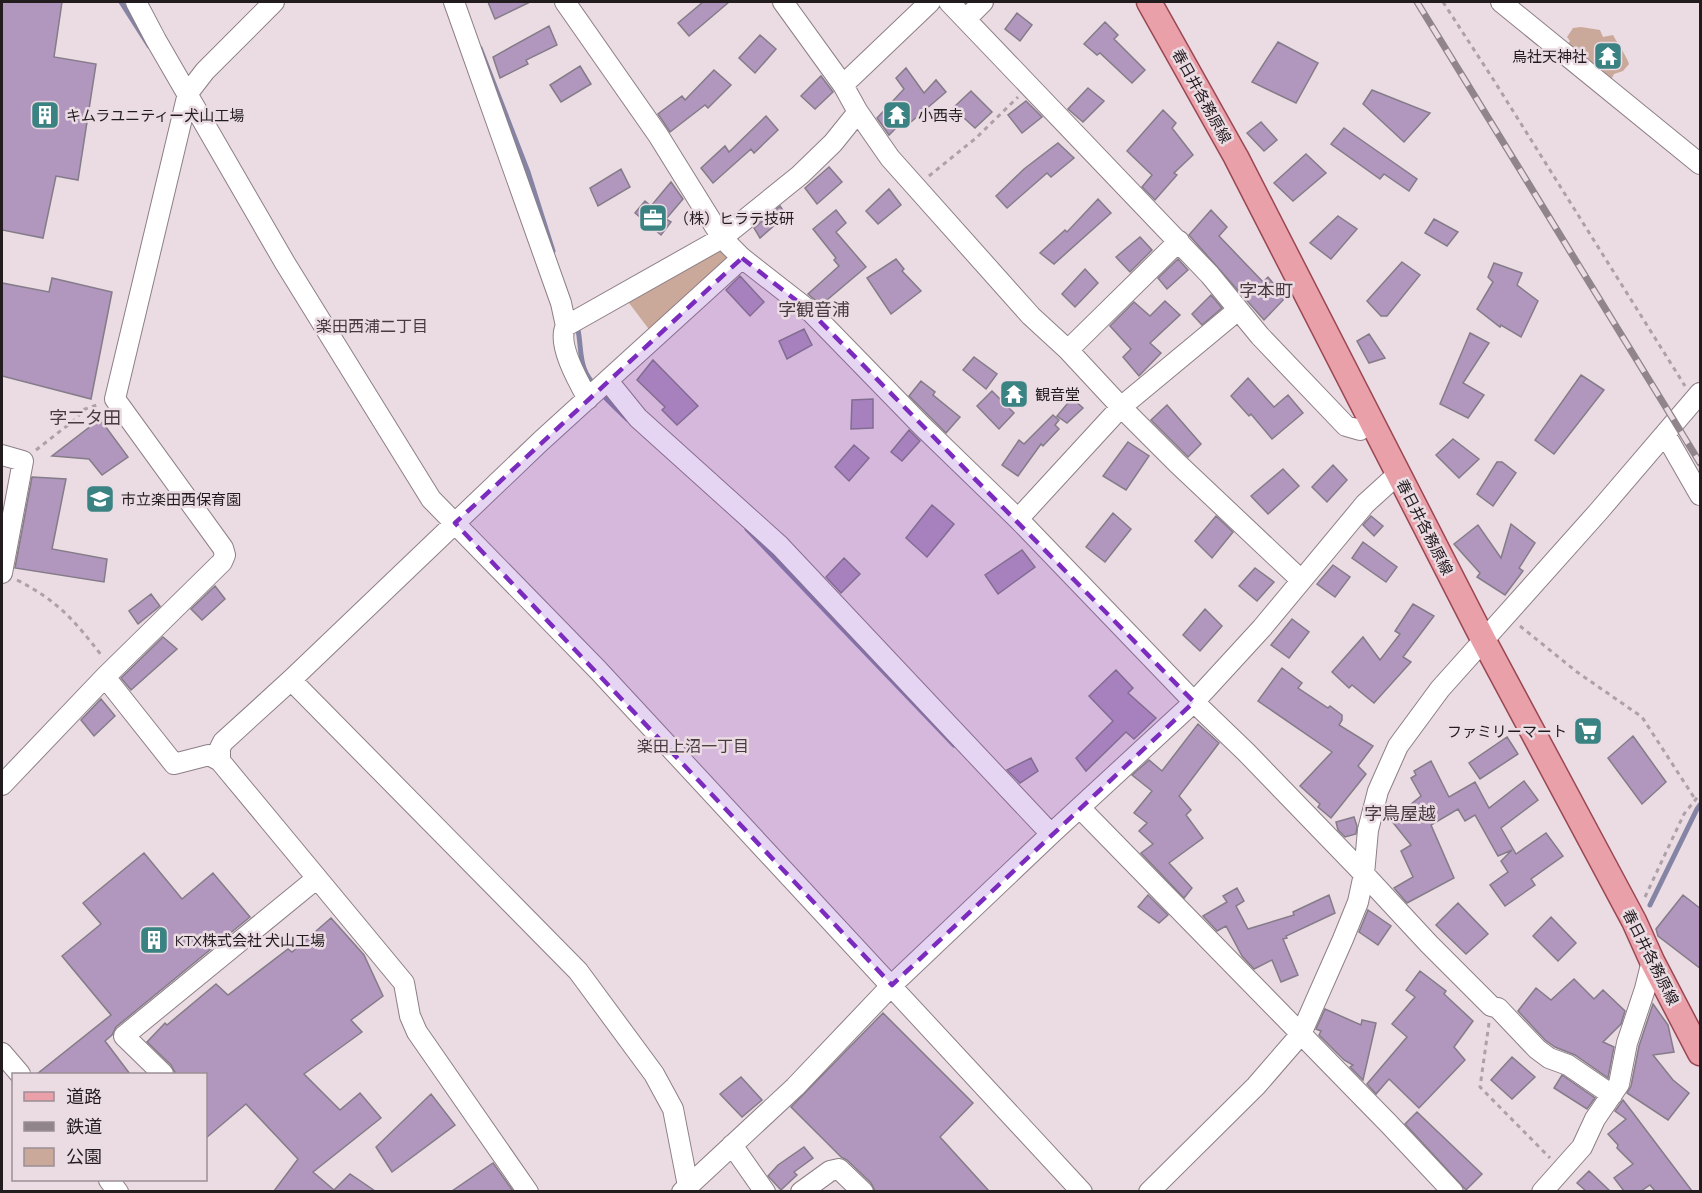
<svg xmlns="http://www.w3.org/2000/svg" width="1702" height="1193" font-family="Manrope,'Noto Sans JP',sans-serif">
<style>
.green{fill:#cba99a}
.lines{fill:none;stroke-linecap:round;stroke-linejoin:round}
.stream{stroke:#8584a4;stroke-width:5}
.building{fill:#b196be;stroke:#847c88;stroke-width:1.5}
.minor-casing{stroke:#8d7f86;stroke-width:22}
.major-casing{stroke:#9a4853;stroke-width:27}
.path{stroke:#ada0a6;stroke-width:3;stroke-dasharray:4.5 4.5;stroke-linecap:butt}
.minor{stroke:#fff;stroke-width:20}
.major{stroke:#e9a0a9;stroke-width:24}
.rail-casing{stroke:#90858a;stroke-width:7}
.rail{stroke:#ebdbe3;stroke-width:4.5;stroke-dasharray:14;stroke-linecap:butt}
.marked{fill:#7b2cbf;fill-opacity:0.2;stroke:#7b2cbf;stroke-width:4.5;stroke-dasharray:12 8;stroke-linejoin:round}
.labels{text-anchor:middle;dominant-baseline:central;stroke-width:5;stroke-linejoin:round;paint-order:stroke}
.poi-label{font-size:15px;fill:#221c1f;stroke:#ebdbe3;text-anchor:start}
.street-label{font-size:15px;fill:#221c1f;stroke:#ebdbe3}
.neighbourhood-label{font-size:16px;fill:#473a41;stroke:#ebdbe3}
.quarter-label{font-size:18px;fill:#473a41;stroke:#ebdbe3}
</style>
<rect width="100%" height="100%" fill="#ebdbe3"/>
<path class="green" d="M1581 27 1600 30 1603 37 1613 35C1619 46 1625 53 1629 64L1623 71 1614 74 1611 80 1566 46 1570 41 1567 37 1573 28Z
M718 242 729 261 651 332 626 299Z"/>
<g class="lines">
<path class="stream" d="M121 2 149 46
M480 48 528 172 553 251
M577 326C581 339 579 354 584 368 589 384 615 407 627 419
M747 529 954 745
M1650 905 1697 809 1700 805"/>
</g>
<path class="building" d="M2 2H62L54 57 96 64 78 180 56 176 43 238 2 230Z
M488 2H530L495 19Z
M703 2H729L689 36 678 23Z
M1017 13 1032 25 1020 41 1005 29Z
M1105 22 1118 35 1114 39 1145 70 1132 83 1100 53 1097 55 1084 44Z
M549 26 557 45 526 60 528 64 500 78 493 57Z
M760 35 776 49 755 73 739 58Z
M1278 42 1318 63 1296 103 1252 82Z
M580 66 591 84 561 102 550 85Z
M906 68 924 93 936 80 946 92 905 127 901 123 889 135 877 118 904 89 896 78Z
M714 70 731 85 708 108 705 105 670 132 658 114 682 96 685 100Z
M821 76 833 92 815 109 801 96Z
M1088 88 1104 101 1083 122 1068 109Z
M1372 90 1430 113 1404 142 1363 104Z
M971 91 992 112 975 128 953 108Z
M1026 101 1042 117 1022 133 1008 115Z
M1163 110 1176 123 1172 128 1193 155 1174 173 1177 175 1155 200 1142 187 1152 175 1127 151Z
M766 116 778 130 754 153 751 149 713 183 701 168 725 146 729 152Z
M1261 122 1277 140 1264 151 1247 133Z
M1344 128 1417 179 1409 191 1384 174 1380 179 1331 144Z
M1058 143 1074 158 1051 177 1047 173 1007 208 996 196 1024 169Z
M1306 154 1326 173 1293 201 1274 183Z
M829 167 842 182 817 204 805 188Z
M621 169 630 187 598 206 590 188Z
M671 182 683 199 666 219 671 222 661 235 635 213 645 201 651 206Z
M889 189 901 205 878 224 866 211Z
M1098 199 1111 213 1054 264 1040 253 1065 230 1067 232Z
M780 206 786 215 760 238 754 228Z
M836 210 846 223 836 232 866 267 821 305 808 294 839 266 834 260 836 258 813 229Z
M1211 210 1227 227 1219 236 1263 282 1268 277 1285 298 1264 320 1189 235Z
M1338 216 1357 229 1331 259 1310 243Z
M1434 219 1458 232 1447 246 1425 233Z
M1140 237 1152 250 1130 272 1116 257Z
M896 259 904 269 902 271 921 291 891 314 867 278Z
M1178 259 1188 270 1167 289 1158 278Z
M1402 262 1420 275 1387 316H1381L1367 301Z
M1494 263 1522 273 1517 285 1538 301 1521 337 1501 325 1500 327 1477 309 1493 282 1488 277Z
M1085 269 1098 283 1075 307 1062 294Z
M740 276 764 302 750 316 726 290Z
M52 278 112 292 91 399 2 376V283L49 292Z
M1211 295 1222 308 1202 325 1192 314Z
M1165 301 1180 315 1150 343 1161 353 1139 376 1123 357 1131 349 1110 326 1134 302 1150 316Z
M804 329 812 345 787 359 779 341Z
M1470 333 1489 343 1463 383 1484 395 1468 418 1440 404Z
M1369 334 1385 358 1369 363 1357 341Z
M974 357 997 374 986 389 963 370Z
M653 360 698 406 677 425 662 410 665 407 637 380Z
M1581 375 1604 390 1554 454 1535 440Z
M1248 378 1274 407 1288 395 1303 413 1272 439 1251 414 1249 416 1231 396Z
M921 381 935 392 933 395 960 417 946 433 909 396Z
M992 391 1014 413 999 429 977 406Z
M1072 398 1083 408 1067 423 1057 416Z
M873 399V428L851 429 852 400Z
M1167 405 1201 444 1188 457 1151 420Z
M1053 415 1059 420 1055 425 1059 429 1043 446 1041 444 1018 476 1002 465 1019 440 1024 444Z
M100 419 128 457 102 475 89 459 52 456Z
M909 430 920 441 902 461 891 452Z
M1453 439 1479 459 1459 478 1436 455Z
M1128 442 1149 456 1126 490 1103 476Z
M854 445 869 458 849 481 835 467Z
M1497 462H1502L1516 473 1493 506 1477 494Z
M1333 465 1347 480 1327 502 1312 487Z
M1283 469 1299 486 1268 514 1251 496Z
M32 477 66 479 52 549 107 559 104 582 15 568Z
M932 505 954 524 927 557 906 538Z
M1113 513 1131 529 1105 562 1086 547Z
M1216 516 1233 532 1212 558 1195 541Z
M1371 516 1383 526 1374 536 1363 525Z
M1511 524 1535 543 1519 568 1523 571 1505 595 1477 577 1480 573 1454 544 1478 525 1501 558Z
M1363 542 1397 567 1386 582 1352 558Z
M1022 550 1035 567 998 594 985 575Z
M844 558 860 574 841 593 826 577Z
M1333 565 1350 577 1335 597 1317 584Z
M1255 568 1274 582 1257 601 1239 586Z
M215 586 225 599 202 620 191 609Z
M151 594 160 606 138 624 129 611Z
M1413 604 1434 616 1403 657 1411 662 1374 703 1352 685 1349 688 1332 672 1363 637 1380 660 1400 634 1395 631Z
M1205 609 1222 626 1200 651 1183 635Z
M1292 619 1309 632 1289 658 1271 645Z
M163 637 177 649 131 690 121 678Z
M1282 668 1302 683 1298 688 1328 708 1330 706 1342 715V720L1339 725 1373 746 1358 766 1366 774 1331 818 1318 807 1320 804 1300 786 1332 752 1258 701Z
M1116 670 1133 688 1128 693 1156 718 1134 739 1126 732 1086 771 1076 758 1113 721 1089 696Z
M101 699 115 716 94 736 81 720Z
M1198 724 1219 743 1179 796 1191 810 1186 815 1203 838 1169 863 1192 888 1184 898 1141 853 1153 844 1139 831 1147 823 1134 813 1152 791 1132 775 1149 760 1162 771Z
M1633 736 1666 782 1642 804 1608 758Z
M1507 737 1518 754 1480 779 1469 763Z
M1031 758 1038 771 1020 783 1007 770Z
M1431 761 1449 797 1475 782 1489 808 1524 781 1538 800 1501 828 1516 854 1546 833 1563 856 1531 879 1535 885 1505 906 1490 885 1508 872 1501 861 1512 850 1498 856 1475 815 1465 821 1458 809 1431 825 1454 878 1407 903 1394 888 1413 877 1401 851 1411 845 1391 820 1421 796 1411 778 1416 775 1414 771Z
M1354 817 1357 826 1356 834 1345 837 1338 830 1336 822Z
M144 853 182 899 213 873 250 917 116 1027 112 1035 105 1041 130 1074H37L111 1015 62 956 101 924 83 903Z
M1237 888 1244 901 1236 906 1248 929 1294 915 1293 912 1329 895 1335 913 1286 936 1287 938 1283 939 1298 975 1281 982 1272 960 1254 969 1242 956 1226 926 1217 931 1203 916 1227 902 1223 896Z
M1148 895 1168 915 1159 923 1138 907Z
M1683 895 1701 909V969L1658 936 1656 929Z
M1458 903 1488 934 1466 954 1436 925Z
M1368 910 1391 926 1378 945 1359 932Z
M1551 917 1576 943 1558 961 1533 936Z
M331 918 364 955 383 996 351 1020 362 1032 304 1074 340 1110 360 1093 381 1118 313 1172 334 1190 350 1174 375 1191H274L298 1159 246 1104 206 1138V1074H176L171 1065 147 1042 165 1023 167 1025 216 984 228 995 288 949 292 952Z
M1420 971 1446 991 1444 994 1473 1021 1454 1047 1465 1060 1419 1108 1389 1079 1376 1094 1367 1084 1407 1037 1392 1024 1415 997 1406 990Z
M1574 979 1594 999 1603 990 1625 1011 1621 1024 1603 1042 1614 1047 1608 1078 1575 1055 1555 1047 1545 1040 1518 1011 1536 988 1551 1000Z
M1653 1004 1668 1025 1674 1052 1653 1055 1673 1080 1689 1093 1668 1120 1627 1093 1631 1086 1639 1046Z
M1325 1009 1361 1025 1362 1020 1376 1023 1363 1080 1350 1067 1353 1065 1344 1060 1319 1035 1321 1031 1316 1029Z
M883 1013 973 1103 940 1137 989 1191H875L871 1183 847 1160 841 1157 791 1107Z
M1512 1057 1535 1077 1512 1099 1491 1080Z
M1562 1075 1595 1098 1587 1109 1554 1088Z
M741 1077 762 1100 742 1117 720 1094Z
M431 1094 455 1125 392 1172 376 1147Z
M1623 1100 1633 1113 1692 1191H1655L1650 1185 1641 1191H1624L1614 1178 1633 1164 1617 1148 1618 1145 1608 1134 1626 1119 1615 1111Z
M1417 1112 1482 1174 1466 1190 1405 1124Z
M804 1147 813 1158 794 1172 797 1175 781 1190 768 1176 778 1165Z
M493 1163 513 1191H452Z
M1589 1171 1610 1191H1586L1577 1183Z"/>
<g class="lines">
<g class="minor-casing">
<path id="minor" d="M136 2 156 40 285 263 431 499 598 670 1082 1192
M454 2 561 303 566 326C556 343 579 383 588 399
M565 2 658 135 722 238 742 258 811 312 921 425 1018 519 1194 702 1246 752 1364 874 1429 944 1491 1006 1498 1008 1537 1049 1549 1058 1568 1065 1612 1095
M783 2 843 85 858 112 890 158 1031 316 1068 350 1121 407 1177 463 1301 580
M949 2 1210 275 1260 336 1346 426 1360 430 1372 421
M1501 2 1700 164
M966 19 983 2
M843 85 930 2
M566 326 722 238 800 175 833 143 858 112
M1068 350 1179 241
M608 381 638 418 780 546 1051 834
M1665 434 1700 495
M2 455 23 461 2 573
M1018 519 1121 407 1238 310
M105 677 174 764 209 755 220 761 404 983 410 1016 417 1032 528 1192
M291 680 578 971 654 1074 673 1109 688 1186
M220 761V748L223 742 291 680 541 441 742 258
M2 785 105 677 222 562 225 555 223 548 115 399 188 93 205 71 274 2
M1081 809 1389 1124 1453 1192
M2 1053 20 1074
M163 1074 124 1036 316 879
M732 1145 765 1192
M109 1180 118 1192
M682 1192 795 1087 892 985 1051 834 1194 702 1262 628 1365 504 1398 474
M801 1192 830 1171 839 1169 863 1192
M1149 1192 1256 1086 1301 1034 1343 939 1358 902 1364 874 1368 830 1378 791 1398 746 1440 689 1599 511 1700 393
M1542 1192 1582 1147 1595 1119 1619 1084 1627 1043 1645 989 1652 961"/>
</g>
<g class="major-casing">
<path id="major" d="M1149 2 1236 157 1484 641 1634 921 1652 961 1700 1053"/>
</g>
<path class="path" d="M1443 2 1493 79 1685 386
M929 176 976 138 1018 97
M36 450 77 418 82 410 100 404
M17 580C58 601 74 620 102 656
M1520 626 1577 672 1642 717 1695 799
M1645 897 1684 814 1700 794
M1489 1023 1480 1087 1550 1158"/>
<use href="#minor" class="minor"/>
<use href="#major" class="major"/>
<g class="rail-casing">
<path id="rail" d="M1417 2 1700 463"/>
</g>
<use href="#rail" class="rail"/>
</g>
<path class="marked" d="M742 258 811 312 1194 702 892 985 455 523Z"/>
<defs>
<g id="temple-square" transform="scale(1.5)"><rect x="-9" y="-9" width="18" height="18" rx="4" fill="#3b8383" stroke="#ebdbe3"/><path d="M0-6L5-2H3V0L6.5 2.5H4V6H1.5V3h-3V6H-4V2.5H-6.5L-3 0V-2H-5Z" fill="#fff"/></g>
<g id="building-square" transform="scale(1.5)"><rect x="-9" y="-9" width="18" height="18" rx="4" fill="#3b8383" stroke="#ebdbe3"/><path d="M-4-6H4V6H1V3H-1V6H-4ZM-2.5-4.3h1.7v1.8h-1.7ZM.8-4.3h1.7v1.8H.8ZM-2.5-1h1.7V.8h-1.7ZM.8-1h1.7V.8H.8Z" fill="#fff"/></g>
<g id="office-square" transform="scale(1.5)"><rect x="-9" y="-9" width="18" height="18" rx="4" fill="#3b8383" stroke="#ebdbe3"/><path d="M-6-3h4V-5.5h4V-3h4V5H-6ZM-1-4.5V-3h2v-1.5ZM-6 0V1H6V0Z" fill="#fff"/></g>
<g id="school-square" transform="scale(1.5)"><rect x="-9" y="-9" width="18" height="18" rx="4" fill="#3b8383" stroke="#ebdbe3"/><path d="M0-5L7-2L0 1L-7-2ZM-4 1L0 2.5L4 1V4Q0 6-4 4Z" fill="#fff"/></g>
<g id="supermarket-square" transform="scale(1.5)"><rect x="-9" y="-9" width="18" height="18" rx="4" fill="#3b8383" stroke="#ebdbe3"/><path d="M-6-5.5h2.5l.6 2H6L4.5 2H-2.5L-4.4-4H-6ZM-1.5 3.2a1.3 1.3 0 1 0 .1 0ZM3 3.2a1.3 1.3 0 1 0 .1 0Z" fill="#fff"/></g>
</defs>
<g fill-rule="evenodd">
<use href="#temple-square" x="1608" y="56"/>
<use href="#building-square" x="45" y="115"/>
<use href="#temple-square" x="897" y="115"/>
<use href="#office-square" x="653" y="218"/>
<use href="#temple-square" x="1014" y="394"/>
<use href="#school-square" x="100" y="499"/>
<use href="#supermarket-square" x="1588" y="731"/>
<use href="#building-square" x="154" y="940"/>
</g>
<g class="labels">
<g class="poi-label">
<text x="1587" y="56" text-anchor="end">烏社天神社</text>
<text x="66" y="115">キムラユニティー犬山工場</text>
<text x="918" y="115">小西寺</text>
<text x="674" y="218">（株）ヒラテ技研</text>
<text x="1035" y="394">観音堂</text>
<text x="121" y="499">市立楽田西保育園</text>
<text x="1567" y="731" text-anchor="end">ファミリーマート</text>
<text x="175" y="940">KTX株式会社 犬山工場</text>
</g>
<g class="street-label">
<text transform="translate(1202 96) rotate(61)">春日井各務原線</text>
<text transform="translate(1425 527) rotate(63)">春日井各務原線</text>
<text transform="translate(1651 957) rotate(63)">春日井各務原線</text>
</g>
<g class="neighbourhood-label">
<text x="372" y="326">楽田西浦二丁目</text>
<text x="693" y="746">楽田上沼一丁目</text>
</g>
<g class="quarter-label">
<text x="1266" y="290">字本町</text>
<text x="814" y="309">字観音浦</text>
<text x="85" y="417">字二タ田</text>
<text x="1400" y="813">字鳥屋越</text>
</g>
</g>
<rect width="1702" height="1193" fill="none" stroke="#221c1f" stroke-width="6"/>
<rect x="12" y="1073" width="195" height="108" fill="#ebdbe3" stroke="#9b8f95" stroke-width="1.5"/>
<rect x="24" y="1092" width="30" height="9" fill="#e9a0a9" stroke="#9b8f95" stroke-width="1.5"/>
<text x="66" y="1103" font-size="18" fill="#221c1f">道路</text>
<rect x="24" y="1122" width="30" height="9" fill="#90858a" stroke="#9b8f95" stroke-width="1.5"/>
<text x="66" y="1133" font-size="18" fill="#221c1f">鉄道</text>
<rect x="24" y="1148" width="30" height="18" fill="#cba99a" stroke="#9b8f95" stroke-width="1.5"/>
<text x="66" y="1163" font-size="18" fill="#221c1f">公園</text>
</svg>
